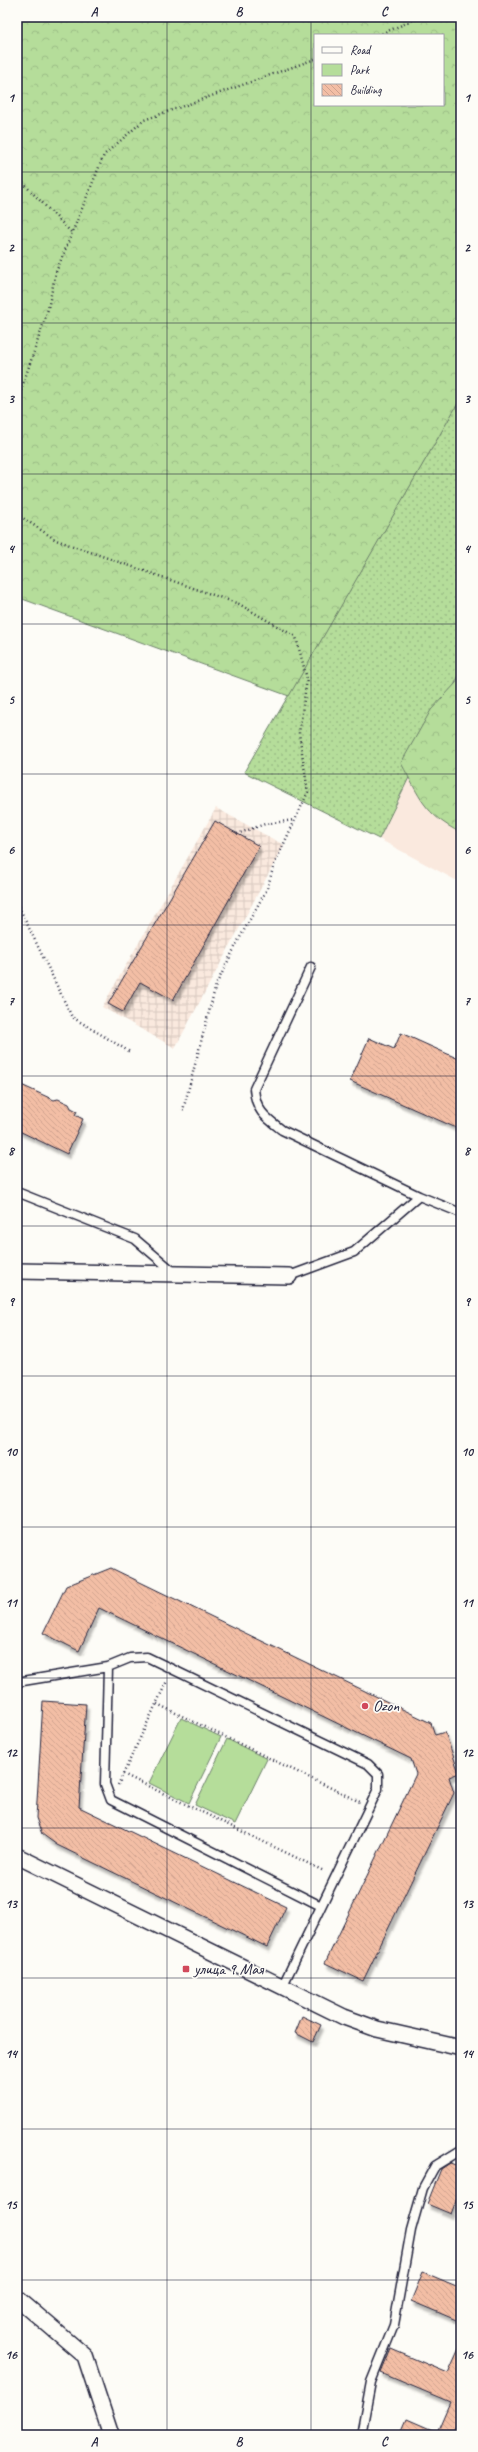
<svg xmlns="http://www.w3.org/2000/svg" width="478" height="2452" font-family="Caveat,sans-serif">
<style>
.built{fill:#fae9de}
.industrial{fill:url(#industrial-grid)}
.grass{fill:url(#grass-dots);stroke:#6c806a}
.forest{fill:url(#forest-crowns);stroke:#6c806a;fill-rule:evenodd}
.park{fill:#b5dd9a;stroke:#6c806a}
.building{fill:url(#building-back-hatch);stroke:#22223b;filter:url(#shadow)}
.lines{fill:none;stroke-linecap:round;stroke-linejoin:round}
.service-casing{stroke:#22223b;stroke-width:11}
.minor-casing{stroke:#22223b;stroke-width:18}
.path{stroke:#22223b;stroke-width:2.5;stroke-dasharray:1 3;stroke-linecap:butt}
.service{stroke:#fdfcf7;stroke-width:8}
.minor{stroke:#fdfcf7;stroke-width:15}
.grid{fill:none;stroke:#22223b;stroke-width:1;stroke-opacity:0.55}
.poi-dot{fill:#d1495b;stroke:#fdfcf7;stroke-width:1.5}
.labels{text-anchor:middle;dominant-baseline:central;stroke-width:3.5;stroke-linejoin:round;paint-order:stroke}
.poi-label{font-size:16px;fill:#22223b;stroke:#fdfcf7;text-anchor:start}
.neatline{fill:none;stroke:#22223b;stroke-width:1.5}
.grid-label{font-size:13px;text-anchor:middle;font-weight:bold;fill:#22223b}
</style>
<defs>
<pattern id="industrial-grid" width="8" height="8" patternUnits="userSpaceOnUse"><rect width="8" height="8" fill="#fae9de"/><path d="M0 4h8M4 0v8" fill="none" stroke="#d6c8bf"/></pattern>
<pattern id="grass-dots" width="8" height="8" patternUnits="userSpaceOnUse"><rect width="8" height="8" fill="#b5dd9a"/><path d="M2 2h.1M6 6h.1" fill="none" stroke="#9bbd86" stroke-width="1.8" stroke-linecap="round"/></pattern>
<pattern id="forest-crowns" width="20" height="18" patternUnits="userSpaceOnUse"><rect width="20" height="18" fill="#b5dd9a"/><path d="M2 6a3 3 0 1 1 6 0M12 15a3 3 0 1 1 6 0" fill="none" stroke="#9bbd86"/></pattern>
<pattern id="building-back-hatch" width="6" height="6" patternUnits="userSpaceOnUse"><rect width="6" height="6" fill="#f3bea5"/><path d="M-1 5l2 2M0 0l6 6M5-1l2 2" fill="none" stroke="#d0a38f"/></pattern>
<filter id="shadow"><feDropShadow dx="2.5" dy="4.5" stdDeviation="1" flood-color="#0004"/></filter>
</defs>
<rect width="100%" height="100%" fill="#fdfcf7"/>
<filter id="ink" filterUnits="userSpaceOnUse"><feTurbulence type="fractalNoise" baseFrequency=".025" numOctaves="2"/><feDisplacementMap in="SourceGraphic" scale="8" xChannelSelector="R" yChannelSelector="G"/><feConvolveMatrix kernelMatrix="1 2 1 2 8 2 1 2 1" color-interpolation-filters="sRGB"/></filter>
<g filter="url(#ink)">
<path class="built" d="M461 671V883L379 839Z"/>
<path class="industrial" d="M216 808 284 845 175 1048 102 1007Z"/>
<path class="grass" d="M461 398V671L379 839 244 772Z"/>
<path class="forest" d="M17 17H461V398L289 696 17 597ZM315 35H443V105H315Z
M461 674V833C423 813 421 799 401 763L431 710 456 683Z"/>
<path class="park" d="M181 1718 221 1737 189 1803 149 1783Z
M227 1739 267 1759 235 1824 195 1805Z"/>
<path class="building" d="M215 821 259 846 173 1000 140 982 123 1012 108 1004Z
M401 1033 461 1060V1130L350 1081 369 1038 394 1049Z
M17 1083 54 1100 58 1099 69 1104 71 1108 77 1111 75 1115 83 1119 67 1154 17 1130Z
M111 1568 431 1723 435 1735 445 1732 459 1773 449 1777 454 1793 363 1981 325 1963 416 1774 411 1759 99 1608 79 1651 43 1633 66 1586Z
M43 1701 86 1704 79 1807 286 1907 267 1947 57 1845 42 1834 36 1818Z
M302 2016 321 2025 313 2042 295 2033Z
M450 2163 461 2167V2188L451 2214 427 2204 441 2169Z
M423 2272 461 2288V2322L411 2301Z
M461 2344V2413L452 2435H400L407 2419 437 2432 450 2402 381 2373 391 2349 448 2373Z"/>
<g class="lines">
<g class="service-casing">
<path id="service" d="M311 967 254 1089C256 1111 265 1117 282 1130L419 1196 461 1213
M17 1192 135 1239 175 1273
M289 1276 354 1252 419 1196
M108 1667 130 1658 147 1657 368 1764 378 1774V1789L282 1987
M17 1682 108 1667 105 1784 111 1800 321 1906
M361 2435 371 2382 394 2325 411 2230 423 2188 435 2166 461 2150"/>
</g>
<g class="minor-casing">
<path id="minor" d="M17 1271 289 1276
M17 1856 344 2017 377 2029 461 2048
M17 2298 85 2356 111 2435"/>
</g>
<path class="path" d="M378 35 421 17
M17 177 71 232
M17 402 47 313 56 272 104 155 144 120 315 59
M17 514 56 540 239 604 296 637 307 679 299 733 308 792 274 865 267 889 238 941 216 985 182 1114
M237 834 265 824 294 820
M17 903 72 1017 130 1052
M157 1704 360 1802
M123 1774 324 1871
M118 1785 167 1681"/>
<use href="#service" class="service"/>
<use href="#minor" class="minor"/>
</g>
</g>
<path class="grid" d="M167 17V2435M311 17V2435M17 172H461M17 323H461M17 474H461M17 624H461M17 774H461M17 925H461M17 1076H461M17 1226H461M17 1376H461M17 1527H461M17 1678H461M17 1828H461M17 1978H461M17 2129H461M17 2280H461"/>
<g class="poi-dot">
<circle cx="365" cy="1706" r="4"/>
<rect x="182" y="1965" width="8" height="8" rx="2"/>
</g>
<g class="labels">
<g class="poi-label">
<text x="373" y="1706">Ozon</text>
<text x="194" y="1969">улица 9 Мая</text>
</g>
</g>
<rect width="478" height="2452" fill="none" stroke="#fdfcf7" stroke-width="44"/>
<rect x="314" y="34" width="130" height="72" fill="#fdfcf7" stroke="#a5a5ac"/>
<rect x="322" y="47" width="20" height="6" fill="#fdfcf7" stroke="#a5a5ac"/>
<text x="350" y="54" font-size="12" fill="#22223b">Road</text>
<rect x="322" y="64" width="20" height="12" fill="#b5dd9a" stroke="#a5a5ac"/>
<text x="350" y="74" font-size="12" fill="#22223b">Park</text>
<rect x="322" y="84" width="20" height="12" fill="url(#building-back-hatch)" stroke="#a5a5ac"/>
<text x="350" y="94" font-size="12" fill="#22223b">Building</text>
<rect x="22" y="22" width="434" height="2408" class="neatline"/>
<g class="grid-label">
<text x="94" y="16">A</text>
<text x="239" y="16">B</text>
<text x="384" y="16">C</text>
<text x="11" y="102">1</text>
<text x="467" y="102">1</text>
<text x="11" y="252">2</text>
<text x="467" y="252">2</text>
<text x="11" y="403">3</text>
<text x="467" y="403">3</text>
<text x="11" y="553">4</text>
<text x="467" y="553">4</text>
<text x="11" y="704">5</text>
<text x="467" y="704">5</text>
<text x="11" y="854">6</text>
<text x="467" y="854">6</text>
<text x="11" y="1005">7</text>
<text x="467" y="1005">7</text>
<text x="11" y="1155">8</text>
<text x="467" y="1155">8</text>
<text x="11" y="1306">9</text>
<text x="467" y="1306">9</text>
<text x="11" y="1456">10</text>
<text x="467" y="1456">10</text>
<text x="11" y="1607">11</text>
<text x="467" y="1607">11</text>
<text x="11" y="1757">12</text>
<text x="467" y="1757">12</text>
<text x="11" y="1908">13</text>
<text x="467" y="1908">13</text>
<text x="11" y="2058">14</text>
<text x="467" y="2058">14</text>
<text x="11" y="2209">15</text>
<text x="467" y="2209">15</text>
<text x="11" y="2359">16</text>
<text x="467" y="2359">16</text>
<text x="94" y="2446">A</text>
<text x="239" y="2446">B</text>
<text x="384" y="2446">C</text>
</g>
</svg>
